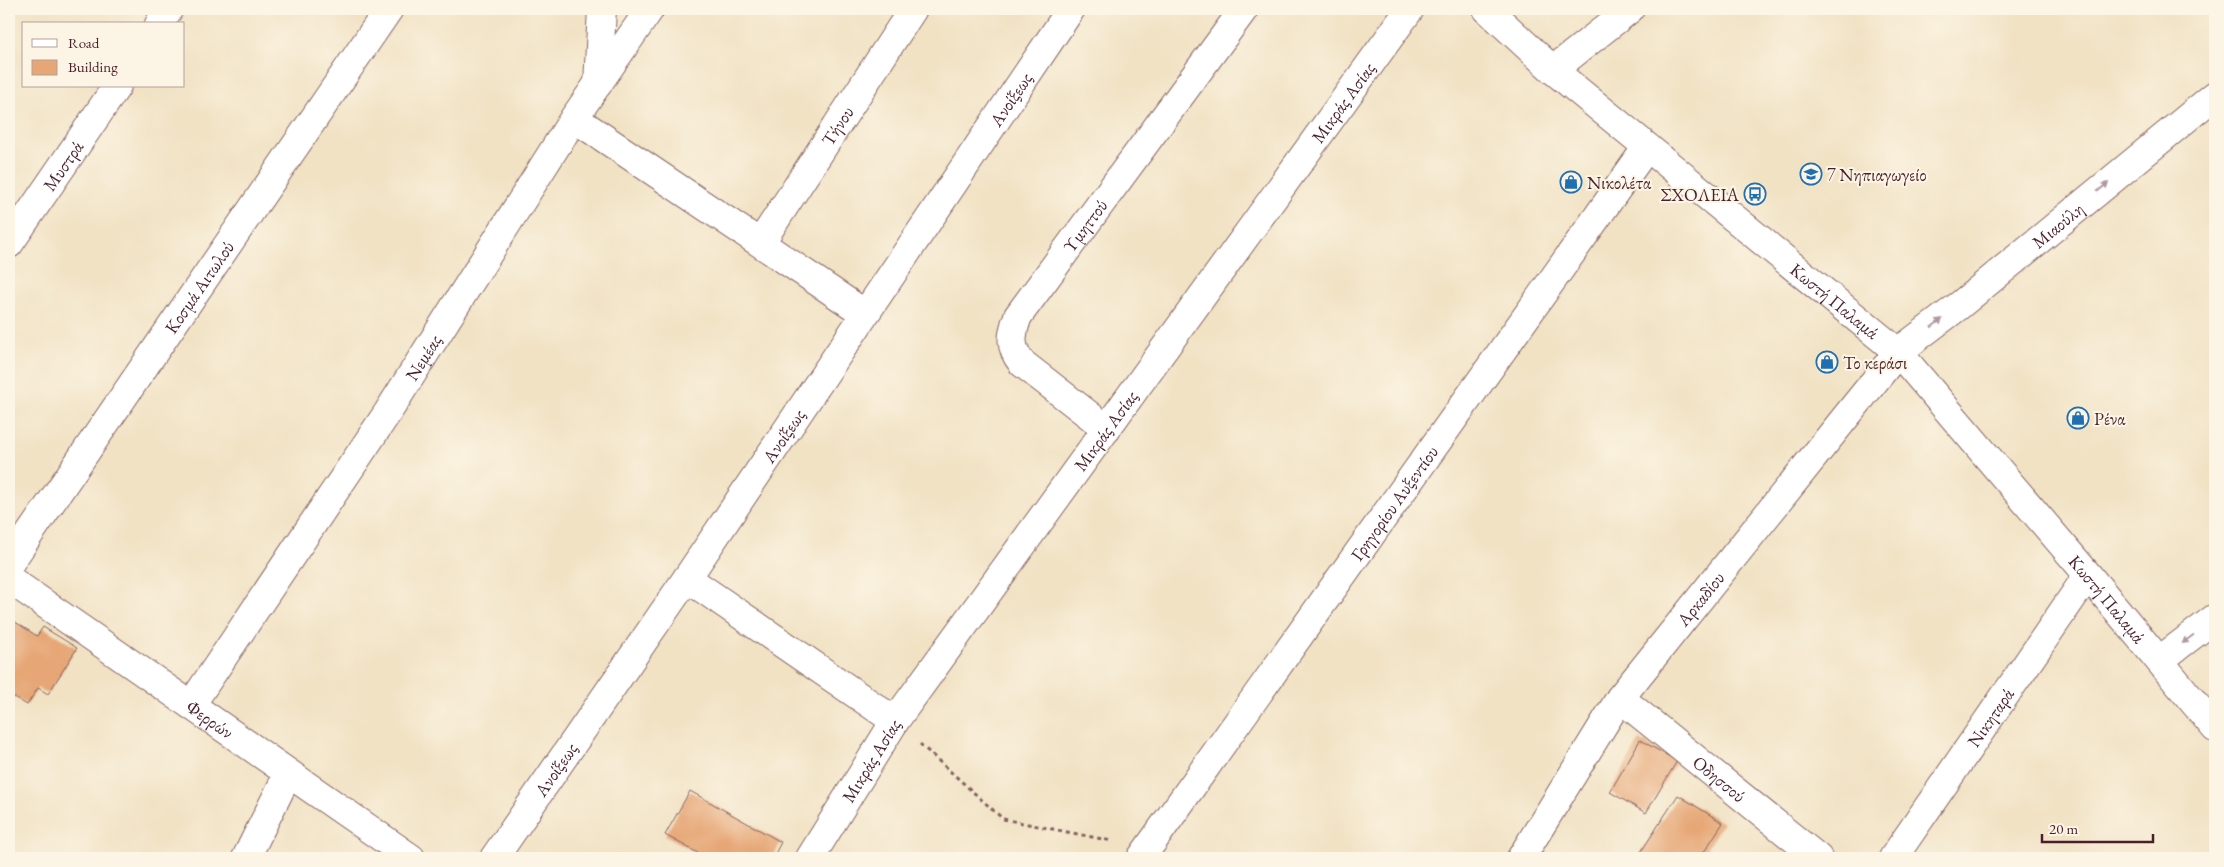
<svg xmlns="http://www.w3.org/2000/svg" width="2224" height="867" font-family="'EB Garamond',serif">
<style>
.building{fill:#e6a675}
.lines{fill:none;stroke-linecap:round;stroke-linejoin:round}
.minor-casing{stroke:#846361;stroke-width:30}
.path{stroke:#846361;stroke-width:3;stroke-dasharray:4 4;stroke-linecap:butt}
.minor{stroke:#fff;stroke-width:28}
.oneway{fill:#ae9aa0}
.labels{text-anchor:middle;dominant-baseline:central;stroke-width:4;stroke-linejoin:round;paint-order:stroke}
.street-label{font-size:18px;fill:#4a1f2b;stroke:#fcf5e5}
.poi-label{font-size:18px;fill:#4a1f2b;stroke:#fcf5e5;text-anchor:start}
</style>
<rect width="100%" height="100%" fill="#fcf5e5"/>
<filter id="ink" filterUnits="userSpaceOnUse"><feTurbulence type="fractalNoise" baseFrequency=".02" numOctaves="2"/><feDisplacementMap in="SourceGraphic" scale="10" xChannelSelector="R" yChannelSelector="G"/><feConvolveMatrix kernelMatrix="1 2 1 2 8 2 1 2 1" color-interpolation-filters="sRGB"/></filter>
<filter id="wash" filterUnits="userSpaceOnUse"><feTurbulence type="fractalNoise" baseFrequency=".0096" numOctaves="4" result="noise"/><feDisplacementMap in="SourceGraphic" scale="20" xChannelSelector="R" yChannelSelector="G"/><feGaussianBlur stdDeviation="1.12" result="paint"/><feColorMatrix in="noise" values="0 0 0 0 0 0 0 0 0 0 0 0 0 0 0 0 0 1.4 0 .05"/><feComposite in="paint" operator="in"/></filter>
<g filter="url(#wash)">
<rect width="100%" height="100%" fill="#f1e2c4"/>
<g id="blocks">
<path class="building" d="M9 618 37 636 43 627 77 648 48 694 38 688 27 705 9 694Z
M1640 740 1677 761 1646 813 1610 792Z
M690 791 781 842 773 858H707L665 835Z
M1678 795 1723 823 1700 858H1637Z"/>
</g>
</g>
<g filter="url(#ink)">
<use href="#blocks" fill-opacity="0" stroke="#846361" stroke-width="1"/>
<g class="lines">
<g class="minor-casing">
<g id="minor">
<path id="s1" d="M1487 9 1553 70 1898 352 2088 575 2215 728"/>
<path d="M159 24 169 9"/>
<path d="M1553 70 1630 9"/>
<path d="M598 84 602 9"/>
<path d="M574 118 864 313"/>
<path id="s2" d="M761 242 913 9"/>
<path id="s3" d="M9 244 117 86"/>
<path id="s4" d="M1107 429 1022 363C1009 347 1011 335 1018 316L1244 9"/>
<path id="s5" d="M9 564 389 9"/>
<path d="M687 578 895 721"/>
<path id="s6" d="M9 579 411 858"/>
<path d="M2160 660 2215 618"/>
<path id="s7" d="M1620 698 1818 858"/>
<path id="s8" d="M191 705 388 412 574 118 650 9"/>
<path d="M246 858 288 774"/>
<path id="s9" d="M494 858 687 578 1071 9"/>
<path id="s10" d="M810 858 895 721 1410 9"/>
<path id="s11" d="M1141 858 1647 147"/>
<path id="s12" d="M1521 858 1620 698 1898 352 1960 305 2215 95"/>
<path id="s13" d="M1893 858 2088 575"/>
</g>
</g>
<path class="path" d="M920 744 1003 819 1112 841"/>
<use href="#minor" class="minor"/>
</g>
<defs><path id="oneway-solid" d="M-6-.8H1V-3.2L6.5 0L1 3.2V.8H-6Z" transform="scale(1.25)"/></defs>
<g class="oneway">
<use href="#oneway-solid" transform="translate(2103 187) rotate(-39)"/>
<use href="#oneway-solid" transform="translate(1937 323) rotate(-37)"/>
<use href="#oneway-solid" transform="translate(2188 639) rotate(143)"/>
</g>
</g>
<defs>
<g id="school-ring" transform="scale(1.125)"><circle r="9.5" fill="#fcf5e5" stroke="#1f6fb2" stroke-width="1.5"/><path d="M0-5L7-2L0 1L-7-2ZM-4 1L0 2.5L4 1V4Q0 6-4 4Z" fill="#1f6fb2"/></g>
<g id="shop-ring" transform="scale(1.125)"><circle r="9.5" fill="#fcf5e5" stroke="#1f6fb2" stroke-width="1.5"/><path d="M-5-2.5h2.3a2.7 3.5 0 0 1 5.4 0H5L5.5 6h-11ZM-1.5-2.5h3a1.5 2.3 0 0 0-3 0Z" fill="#1f6fb2"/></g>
<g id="bus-ring" transform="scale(1.125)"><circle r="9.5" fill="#fcf5e5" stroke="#1f6fb2" stroke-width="1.5"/><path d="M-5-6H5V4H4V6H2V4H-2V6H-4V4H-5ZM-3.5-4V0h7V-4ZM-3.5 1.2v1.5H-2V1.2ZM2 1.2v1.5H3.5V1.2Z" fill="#1f6fb2"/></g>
</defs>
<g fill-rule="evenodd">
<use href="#school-ring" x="1811" y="174"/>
<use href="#shop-ring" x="1571" y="182"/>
<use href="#bus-ring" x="1755" y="194"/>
<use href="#shop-ring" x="1827" y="362"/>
<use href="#shop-ring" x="2078" y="418"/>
</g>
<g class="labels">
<g class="street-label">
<text stroke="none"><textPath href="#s9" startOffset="918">Ανοίξεως</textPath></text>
<text stroke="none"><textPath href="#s10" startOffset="925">Μικράς Ασίας</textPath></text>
<text stroke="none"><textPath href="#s2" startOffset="139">Τήνου</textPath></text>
<text stroke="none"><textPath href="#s3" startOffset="95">Μυστρά</textPath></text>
<text stroke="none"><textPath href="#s12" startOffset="836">Μιαούλη</textPath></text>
<text stroke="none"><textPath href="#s4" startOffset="270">Υμηττού</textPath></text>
<text stroke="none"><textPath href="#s5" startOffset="336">Κοσμά Αιτωλού</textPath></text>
<text stroke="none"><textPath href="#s1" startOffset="454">Κωστή Παλαμά</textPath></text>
<text stroke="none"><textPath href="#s8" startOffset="418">Νεμέας</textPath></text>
<text stroke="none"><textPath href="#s10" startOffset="520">Μικράς Ασίας</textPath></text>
<text stroke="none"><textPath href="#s9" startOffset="512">Ανοίξεως</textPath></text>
<text stroke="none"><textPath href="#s11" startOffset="436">Γρηγορίου Αυξεντίου</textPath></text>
<text stroke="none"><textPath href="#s1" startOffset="859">Κωστή Παλαμά</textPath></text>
<text stroke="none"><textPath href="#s12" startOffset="316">Αρκαδίου</textPath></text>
<text stroke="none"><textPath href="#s13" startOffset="171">Νικηταρά</textPath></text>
<text stroke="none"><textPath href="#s6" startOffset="245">Φερρών</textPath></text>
<text stroke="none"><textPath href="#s10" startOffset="115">Μικράς Ασίας</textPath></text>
<text stroke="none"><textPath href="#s9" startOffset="108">Ανοίξεως</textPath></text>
<text stroke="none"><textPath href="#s7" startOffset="128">Οδησσού</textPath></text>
</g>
<g class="poi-label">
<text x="1827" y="174">7 Νηπιαγωγείο</text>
<text x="1587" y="182">Νικολέτα</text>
<text x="1739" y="194" text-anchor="end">ΣΧΟΛΕΙΑ</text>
<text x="1843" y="362">Το κεράσι</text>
<text x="2094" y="418">Ρένα</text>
</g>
</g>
<rect width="2224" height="867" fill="none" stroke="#fcf5e5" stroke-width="30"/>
<rect x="22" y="22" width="162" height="65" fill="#fcf5e5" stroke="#b59f9b"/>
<rect x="32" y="39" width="25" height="8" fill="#ffffff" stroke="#b59f9b"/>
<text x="68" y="48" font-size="15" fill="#4a1f2b">Road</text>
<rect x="32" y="60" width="25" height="15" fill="#e6a675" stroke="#b59f9b"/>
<text x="68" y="72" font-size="15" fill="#4a1f2b">Building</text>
<path d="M2042 834v8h111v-8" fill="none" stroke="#4a1f2b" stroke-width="2.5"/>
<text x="2049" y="834" font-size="15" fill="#4a1f2b" stroke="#fcf5e5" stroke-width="4" paint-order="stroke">20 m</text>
</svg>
